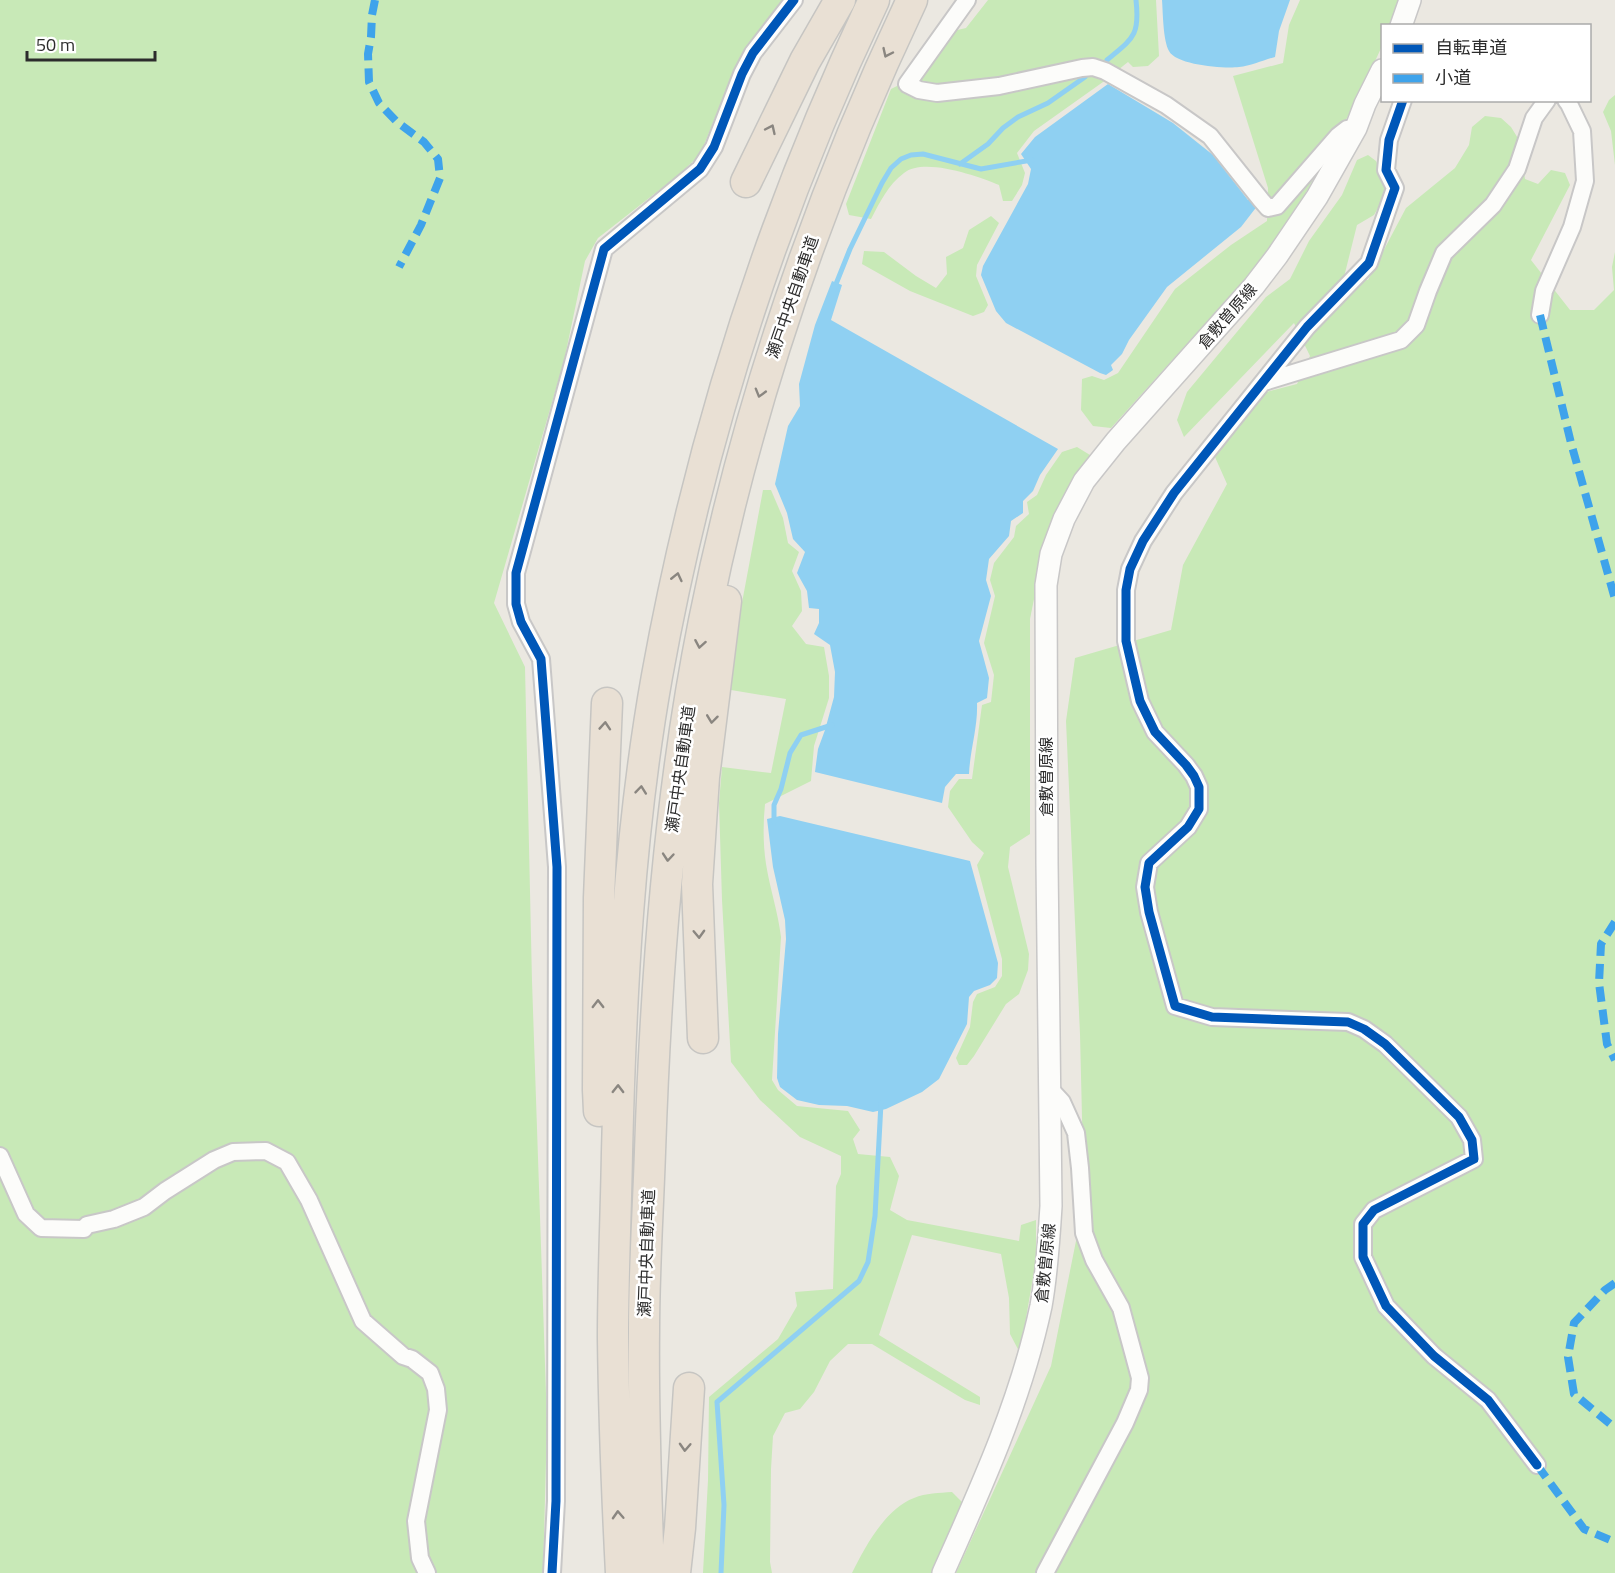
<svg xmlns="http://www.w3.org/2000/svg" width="1615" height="1573" font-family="'Titillium Web','Noto Sans JP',sans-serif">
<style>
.green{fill:#c8e9b7}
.water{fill:#8fd0f2}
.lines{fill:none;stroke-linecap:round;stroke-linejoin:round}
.stream{stroke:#8fd0f2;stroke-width:5}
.minor-casing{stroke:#c8c7c7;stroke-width:20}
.tertiary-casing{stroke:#c8c7c7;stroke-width:24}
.motorway-casing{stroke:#c6c5c2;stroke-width:33}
.minor{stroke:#fcfcfa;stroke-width:16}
.tertiary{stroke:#fcfcfa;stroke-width:21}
.motorway{stroke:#e9e0d4;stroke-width:30}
.quiet{stroke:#3ea3eb;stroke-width:8;stroke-dasharray:15 8;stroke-linecap:butt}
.cycleway-casing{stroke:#fff;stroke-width:13}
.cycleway{stroke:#0057b8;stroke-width:9}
.oneway{stroke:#8a8680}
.labels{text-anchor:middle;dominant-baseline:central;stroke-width:5;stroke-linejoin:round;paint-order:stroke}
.street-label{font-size:16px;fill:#2c2c2c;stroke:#fff}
</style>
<rect width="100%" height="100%" fill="#ebe8e1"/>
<path class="green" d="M0 0H783L735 68 700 155 676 177 598 238 585 261 564 361 494 603 525 667 532 981 547 1423 543 1573H0Z
M988 0H1156L1159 56 1148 66 1133 67 1128 62 1103 82 1034 131 1017 153 1025 173 1022 185 1012 201H1003L999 185C977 176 924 157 904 173 888 185 880 202 871 219L849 215 846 204 891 89 899 85 916 92 924 73 953 31 966 28Z
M1300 0H1400L1392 25 1382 26V46L1360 94 1297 209 1251 273 1111 428 1093 426 1081 410 1082 379 1092 376 1104 380 1118 373 1175 289 1231 245 1267 221 1268 188 1233 76 1283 63 1289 25Z
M1615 95V165L1611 131 1603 112 1609 100Z
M1485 116 1501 118 1511 127 1519 140 1525 179 1538 184 1551 170 1565 173 1570 185 1531 260 1570 310H1594L1614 290 1612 267 1615 252V1573H956L1051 1366 1084 1201 1080 1034 1066 721 1075 658 1171 630 1183 565 1227 484 1215 457 1266 392 1297 384 1310 356 1294 323 1184 437 1177 420 1187 392 1266 297 1290 279 1309 241 1342 195 1357 160 1368 155 1376 161 1389 189 1374 215 1357 225 1344 277 1368 280 1406 208 1455 168 1469 145 1472 127Z
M991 216 999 223 977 265 976 276 988 305 984 312 973 316 910 291 862 264 864 251 884 252 916 276 936 288 947 274 946 257 963 248 969 230Z
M1077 447 1090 455 1067 490 1055 521 1039 574 1030 619V834L1010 847 1008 867 1029 954 1028 970 1019 994 1006 1004 974 1056 967 1065H959L956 1058 970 1027 973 1002 977 994 995 987 1002 976V959L977 865 984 853 972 842 948 807 950 791 959 779H972L982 705 991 702 994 675 984 643 995 596 990 580 994 563 1014 537 1016 526 1029 514 1027 502 1037 495 1046 475 1062 452Z
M763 490H771L783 518 788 543 799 552 792 571 801 591 802 611 792 626 806 644 824 647 829 676V698L814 746 811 781 765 804C763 824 763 844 766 864 770 889 778 912 781 937L772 1080 778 1090 797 1106 848 1111 860 1130 853 1139 858 1154 890 1157 899 1176 890 1210 907 1220 1019 1241 1021 1225 1036 1220V1260L1020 1353 1010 1334 1009 1298 1001 1254 912 1235 879 1335 980 1397V1405L965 1400 872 1344H848L830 1361 814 1392 800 1409 785 1413 773 1436 771 1469 770 1562 772 1573H703L708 1480 709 1397 778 1339 797 1306 795 1292 833 1289 836 1186 841 1174V1156L800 1137 760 1100 731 1062 722 900 719 803 722 767 771 773 786 699 731 690 736 635Z
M952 1492 962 1502 963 1510 933 1573H852C865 1547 885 1509 914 1498 926 1493 939 1493 952 1492Z"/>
<path class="water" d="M1162 0H1290L1279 31 1275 57C1263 60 1251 66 1239 67 1224 69 1176 65 1169 51 1163 40 1163 13 1162 0Z
M1108 84 1173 123 1213 155 1248 200 1252 197 1258 205 1241 227 1167 287 1129 340 1122 354 1111 365 1113 370 1106 375 1100 373 1006 323 996 311 981 275 983 266 1028 184 1031 169 1021 154 1035 137Z
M832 281 842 285 831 320 1058 449 1040 475 1033 491 1023 501V513L1011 521 1009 536 989 559 986 580 991 596 979 641 989 678 987 698 977 703C978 727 970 750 969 774H956L945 787 942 803 815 772 818 749 825 730 834 697 835 672 830 645 814 634 819 623V609L809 608 807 591 797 573 805 552 793 539 787 513 775 484 788 426 800 406 799 384 815 325Z
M780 816 970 861 998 963 997 978 990 985 974 991 969 997 967 1024 939 1079 922 1092 886 1109 873 1112 847 1106 819 1105 797 1100 780 1087 777 1078 778 1034 786 939 785 920 773 867 767 819Z"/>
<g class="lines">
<path class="stream" d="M1107 60C1133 38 1140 36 1136 0
M960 164 988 144 1003 128 1018 117 1048 103 1085 77
M834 289 850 249 882 183 891 168 901 159 911 155 923 154 981 169 1032 160
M774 822V805L781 789 790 753 801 735 832 725
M721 1573 724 1505 717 1402 859 1281 868 1262 875 1216 881 1103"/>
<g class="minor-casing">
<path id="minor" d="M967 0 907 84 919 90 937 93 999 86 1082 68 1093 67 1105 71 1166 105 1210 136 1261 200 1268 208 1277 206 1338 136 1347 129 1356 128
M1403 100 1389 140 1386 170 1395 188 1369 263 1307 327 1174 493 1143 541 1130 569 1126 590V641L1140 701 1155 732 1186 765 1194 776 1199 787V809L1188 827 1149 863 1145 887 1149 912 1175 1006 1212 1017 1348 1022 1364 1029 1385 1044 1459 1117 1472 1140 1474 1159 1374 1210 1363 1224V1257L1386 1306 1434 1356 1488 1400 1537 1465
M1540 315 1544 291 1572 227 1585 181 1582 131 1569 104 1566 100
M1264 382 1401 340 1416 325 1428 291 1444 253 1493 205 1517 169 1534 118 1547 100
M0 1156 26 1214 41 1228 84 1229 87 1225 114 1219 144 1207 165 1191 214 1160 233 1152 266 1151 287 1162 309 1200 363 1321 403 1356 412 1359 430 1373 436 1389 438 1410 416 1521 420 1558 427 1573
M552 1573 556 1501 557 867 541 659 521 622 516 604V573L604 249 700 169 714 147 742 74 753 53 794 0
M1045 1573 1125 1423 1139 1390 1140 1378 1121 1308 1094 1260 1084 1233 1080 1168 1076 1133 1062 1102 1050 1089"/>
</g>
<g class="tertiary-casing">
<path id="tertiary" d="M1401 26 1410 0
M943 1573C982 1486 1021 1400 1041 1306 1047 1273 1049 1239 1051 1206L1047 862 1046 585 1051 554 1064 519 1084 481 1116 441 1254 286 1277 256 1317 197 1356 128 1365 104 1382 70"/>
</g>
<g class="motorway-casing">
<path id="motorway" d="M746 182 805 61 840 0
M703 1038 697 884 704 777 726 601
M599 1111 598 1090 599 898 607 703
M621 1573C617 1495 614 1417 613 1338 613 1276 616 1214 617 1152 621 993 629 833 657 676 699 443 772 214 874 0
M649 1573C646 1492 643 1411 644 1330 644 1271 648 1211 650 1152 656 974 669 796 704 621 747 406 818 198 912 0
M675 1573 680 1528 689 1388"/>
</g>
<use href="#minor" class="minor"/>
<use href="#tertiary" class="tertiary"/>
<use href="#motorway" class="motorway"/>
<path class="quiet" d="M375 0 372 15 371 37 368 54 369 82 379 103 397 122 424 142 438 159 440 178 421 225 399 267
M1540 315 1571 443 1615 599
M1615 922 1601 944 1599 983 1607 1044 1615 1060
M1615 1283 1605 1290 1574 1323 1568 1357 1574 1394 1615 1428
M1537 1465 1584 1529 1615 1542"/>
<g class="cycleway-casing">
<path id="cycleway" d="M1403 100 1389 140 1386 170 1395 188 1369 263 1307 327 1174 493 1143 541 1130 569 1126 590V641L1140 701 1155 732 1186 765 1194 776 1199 787V809L1188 827 1149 863 1145 887 1149 912 1175 1006 1212 1017 1348 1022 1364 1029 1385 1044 1459 1117 1472 1140 1474 1159 1374 1210 1363 1224V1257L1386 1306 1434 1356 1488 1400 1537 1465
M552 1573 556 1501 557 867 541 659 521 622 516 604V573L604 249 700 169 714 147 742 74 753 53 794 0"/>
</g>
<use href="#cycleway" class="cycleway"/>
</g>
<defs><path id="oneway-chevron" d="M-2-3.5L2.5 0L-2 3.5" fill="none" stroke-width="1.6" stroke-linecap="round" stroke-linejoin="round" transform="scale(1.5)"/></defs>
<g class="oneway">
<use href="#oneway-chevron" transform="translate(887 53) rotate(115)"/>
<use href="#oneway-chevron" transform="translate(771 129) rotate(-65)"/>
<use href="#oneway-chevron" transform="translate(760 393) rotate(106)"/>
<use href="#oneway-chevron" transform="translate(677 577) rotate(-77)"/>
<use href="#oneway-chevron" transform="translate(700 644) rotate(100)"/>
<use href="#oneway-chevron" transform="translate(712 719) rotate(97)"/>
<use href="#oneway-chevron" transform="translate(605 726) rotate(-86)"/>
<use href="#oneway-chevron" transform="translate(641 790) rotate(-84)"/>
<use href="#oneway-chevron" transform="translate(668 857) rotate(95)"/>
<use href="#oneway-chevron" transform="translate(699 934) rotate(88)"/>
<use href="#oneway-chevron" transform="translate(598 1004) rotate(-90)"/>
<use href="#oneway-chevron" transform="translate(618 1089) rotate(-89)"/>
<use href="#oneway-chevron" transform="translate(685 1447) rotate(93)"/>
<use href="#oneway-chevron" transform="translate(618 1515) rotate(-93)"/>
</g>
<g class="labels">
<g class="street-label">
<text transform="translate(792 297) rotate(-71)">瀬戸中央自動車道</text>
<text transform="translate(1227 316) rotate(-49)">倉敷曽原線</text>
<text transform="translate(680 769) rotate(-82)">瀬戸中央自動車道</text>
<text transform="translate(1046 777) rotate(-90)">倉敷曽原線</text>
<text transform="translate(646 1253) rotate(-88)">瀬戸中央自動車道</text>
<text transform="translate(1045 1263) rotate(-84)">倉敷曽原線</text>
</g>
</g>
<rect x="1381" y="24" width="210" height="78" fill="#ffffff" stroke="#ababab" stroke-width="1.5"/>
<rect x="1393" y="44" width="30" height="9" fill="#0057b8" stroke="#ababab" stroke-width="1.5"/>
<text x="1435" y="54" font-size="18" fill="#2c2c2c">自転車道</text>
<rect x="1393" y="74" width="30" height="9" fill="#3ea3eb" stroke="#ababab" stroke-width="1.5"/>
<text x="1435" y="84" font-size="18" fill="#2c2c2c">小道</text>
<path d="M27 51v9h128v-9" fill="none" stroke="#2c2c2c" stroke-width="3"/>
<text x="36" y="51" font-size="18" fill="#2c2c2c" stroke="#ffffff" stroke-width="4.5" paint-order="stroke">50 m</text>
</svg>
